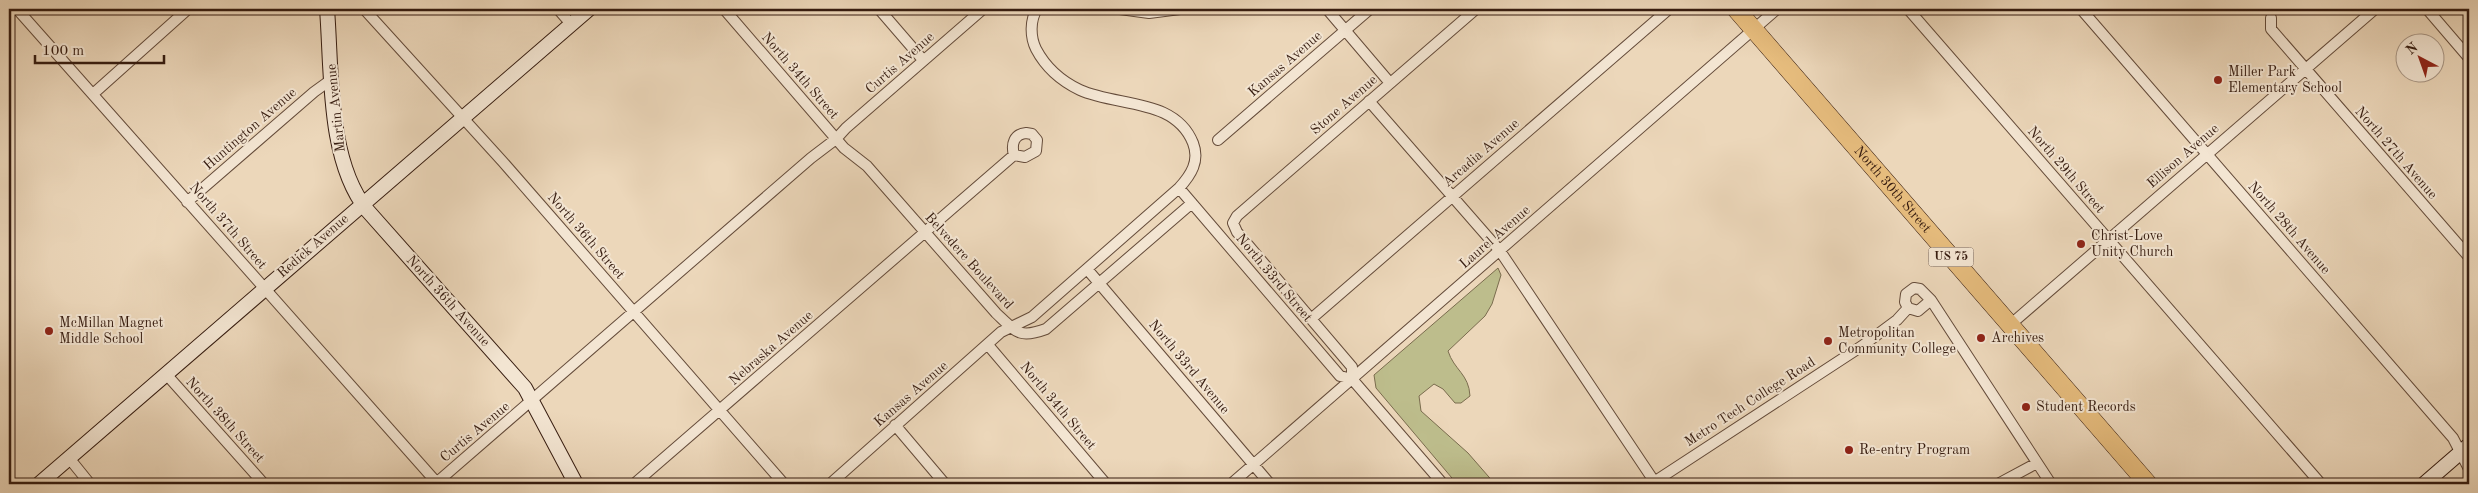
<svg xmlns="http://www.w3.org/2000/svg" width="2478" height="493" font-family="'Old Standard TT',serif">
<style>
.green{fill:#bdbd8c;stroke:#7a6c4e}
.lines{fill:none;stroke-linecap:round;stroke-linejoin:round}
.street-casing{stroke:#644b3a;stroke-width:12}
.secondary-casing{stroke:#361c10;stroke-width:16}
.highway-casing{stroke:#361c10;stroke-width:19}
.street{stroke:#f3e5d2;stroke-width:10}
.secondary{stroke:#f3e5d2;stroke-width:14}
.highway{stroke:#e6bc7d;stroke-width:18}
.poi-dot{fill:#8f2418;stroke:#f3e5d2;stroke-width:2}
.labels{text-anchor:middle;dominant-baseline:central;stroke-width:4;stroke-linejoin:round;paint-order:stroke}
.shield{fill:#f3e5d2;stroke:#6f584a;stroke-width:1}
.shield-label{font-size:12px;font-weight:bold;fill:#361c10}
.street-label{font-size:14px;fill:#361c10;stroke:#f3e5d2}
.poi-label{font-size:14px;fill:#361c10;stroke:#f3e5d2;text-anchor:start}
</style>
<rect width="100%" height="100%" fill="#ecd7ba"/>
<filter id="stains"><feTurbulence type="fractalNoise" baseFrequency=".004" numOctaves="4"/><feColorMatrix values="0 0 0 0 .2 0 0 0 0 .09 0 0 0 0 .02 0 0 0 .5 -.17"/></filter>
<radialGradient id="worn" r=".72"><stop offset=".6" stop-color="#630" stop-opacity="0"/><stop offset="1" stop-color="#630" stop-opacity=".3"/></radialGradient>
<path class="green" d="M1498 268 1501 275 1492 304 1485 316 1448 351C1454 370 1469 374 1470 396L1461 403H1455L1443 389 1434 384 1419 396 1421 411 1468 453 1495 484H1457L1376 388 1374 375Z"/>
<g class="lines">
<g class="street-casing">
<path id="street" d="M17 9 438 484
M364 9 503 162 784 484
M558 9 571 24
M724 9 844 148 867 166 996 313C1016 332 1019 339 1046 329L1192 203
M879 9 923 60
M1120 9 1149 13 1180 9
M1327 9 1390 83
M1908 9 2321 484
M2081 9 2453 438 2469 469
M2427 9 2469 58
M2271 18V29L2469 257
M93 94 188 9
M1369 101 1500 251 1656 484
M1026 133 1032 134 1037 140 1036 151 1025 157 1014 155C1011 144 1014 134 1026 133Z
M1218 140 1370 9
M1179 188 1340 376 1352 379
M187 202 314 92 332 79
M1087 269 1270 484
M1931 300 1918 311 1908 308 1905 302 1906 294 1914 288 1920 289 1931 300 2051 484
M1311 319 1669 9
M2010 325 2375 9
M988 345 1106 484
M166 374 264 484
M895 425 945 484
M69 458 90 484
M1654 482 1862 346 1897 320 1908 308
M435 484 811 158 836 139 846 128 983 9
M634 484 1014 155
M830 484 1001 332 1032 317 1179 188C1191 175 1200 161 1193 143 1175 98 1118 107 1080 90 1061 81 1046 68 1036 49 1030 37 1030 20 1037 9
M1231 484 1777 9
M1443 484 1352 379V367L1237 232 1233 223 1237 216 1476 9
M1998 484 2037 463"/>
</g>
<g class="secondary-casing">
<path id="secondary" d="M327 9C332 71 327 160 367 210L525 388 576 484
M39 484 589 9
M2424 484 2469 445"/>
</g>
<g class="highway-casing">
<g id="highway">
<path id="s1" d="M1736 9 2148 484"/>
</g>
</g>
<use href="#street" class="street"/>
<use href="#secondary" class="secondary"/>
<use href="#highway" class="highway"/>
</g>
<g class="poi-dot">
<circle cx="2218" cy="80" r="5"/>
<circle cx="2081" cy="244" r="5"/>
<circle cx="49" cy="331" r="5"/>
<circle cx="1981" cy="338" r="5"/>
<circle cx="1828" cy="341" r="5"/>
<circle cx="2026" cy="407" r="5"/>
<circle cx="1849" cy="450" r="5"/>
</g>
<g class="labels">
<rect class="shield" x="1928.5" y="247.5" width="45" height="19" rx="4"/>
<g class="shield-label">
<text x="1951" y="257">US 75</text>
</g>
<g class="street-label">
<text transform="translate(900 63) rotate(-41)">Curtis Avenue</text>
<text transform="translate(1285 64) rotate(-41)">Kansas Avenue</text>
<text transform="translate(800 76) rotate(49)">North 34th Street</text>
<text transform="translate(1344 105) rotate(-41)">Stone Avenue</text>
<text transform="translate(336 108) rotate(-96)">Martin Avenue</text>
<text transform="translate(250 129) rotate(-41)">Huntington Avenue</text>
<text transform="translate(1481 153) rotate(-41)">Arcadia Avenue</text>
<text transform="translate(2396 153) rotate(49)">North 27th Avenue</text>
<text transform="translate(2183 156) rotate(-41)">Ellison Avenue</text>
<text transform="translate(2066 170) rotate(49)">North 29th Street</text>
<text stroke="none"><textPath href="#s1" startOffset="239">North 30th Street</textPath></text>
<text transform="translate(228 226) rotate(49)">North 37th Street</text>
<text transform="translate(2289 228) rotate(49)">North 28th Avenue</text>
<text transform="translate(586 236) rotate(49)">North 36th Street</text>
<text transform="translate(1495 237) rotate(-41)">Laurel Avenue</text>
<text transform="translate(313 246) rotate(-41)">Redick Avenue</text>
<text transform="translate(969 261) rotate(48)">Belvedere Boulevard</text>
<text transform="translate(1274 278) rotate(50)">North 33rd Street</text>
<text transform="translate(448 301) rotate(48)">North 36th Avenue</text>
<text transform="translate(771 348) rotate(-41)">Nebraska Avenue</text>
<text transform="translate(1189 367) rotate(50)">North 33rd Avenue</text>
<text transform="translate(911 394) rotate(-41)">Kansas Avenue</text>
<text transform="translate(1750 402) rotate(-33)">Metro Tech College Road</text>
<text transform="translate(1058 406) rotate(50)">North 34th Street</text>
<text transform="translate(225 420) rotate(48)">North 38th Street</text>
<text transform="translate(475 432) rotate(-40)">Curtis Avenue</text>
</g>
<g class="poi-label">
<text x="2228" y="72">Miller Park<tspan x="2228" dy="16">Elementary School</tspan></text>
<text x="2091" y="236">Christ-Love<tspan x="2091" dy="16">Unity Church</tspan></text>
<text x="59" y="323">McMillan Magnet<tspan x="59" dy="16">Middle School</tspan></text>
<text x="1838" y="333">Metropolitan<tspan x="1838" dy="16">Community College</tspan></text>
<text x="1991" y="338">Archives</text>
<text x="2036" y="407">Student Records</text>
<text x="1859" y="450">Re-entry Program</text>
</g>
</g>
<rect width="2478" height="493" fill="none" stroke="#ecd7ba" stroke-width="30"/>
<rect x="10" y="10" width="2458" height="473" fill="none" stroke="#361c10" stroke-width="2.5"/>
<rect x="15" y="15" width="2448" height="463" fill="none" stroke="#361c10"/>
<g transform="translate(2420 58) rotate(319)"><circle r="24" fill="#f3e5d2" stroke="#a79584"/>
<path d="M0-4L9 19L0 12L-9 19Z" fill="#8f2418"/>
<text y="-8" font-size="14" font-weight="bold" text-anchor="middle" fill="#361c10">N</text>
</g>
<path d="M35 55v8h129v-8" fill="none" stroke="#361c10" stroke-width="2.5"/>
<text x="42" y="55" font-size="15" fill="#361c10" stroke="#f3e5d2" stroke-width="4" paint-order="stroke">100 m</text>
<rect width="100%" height="100%" filter="url(#stains)"/>
<rect width="100%" height="100%" fill="url(#worn)"/>
</svg>
